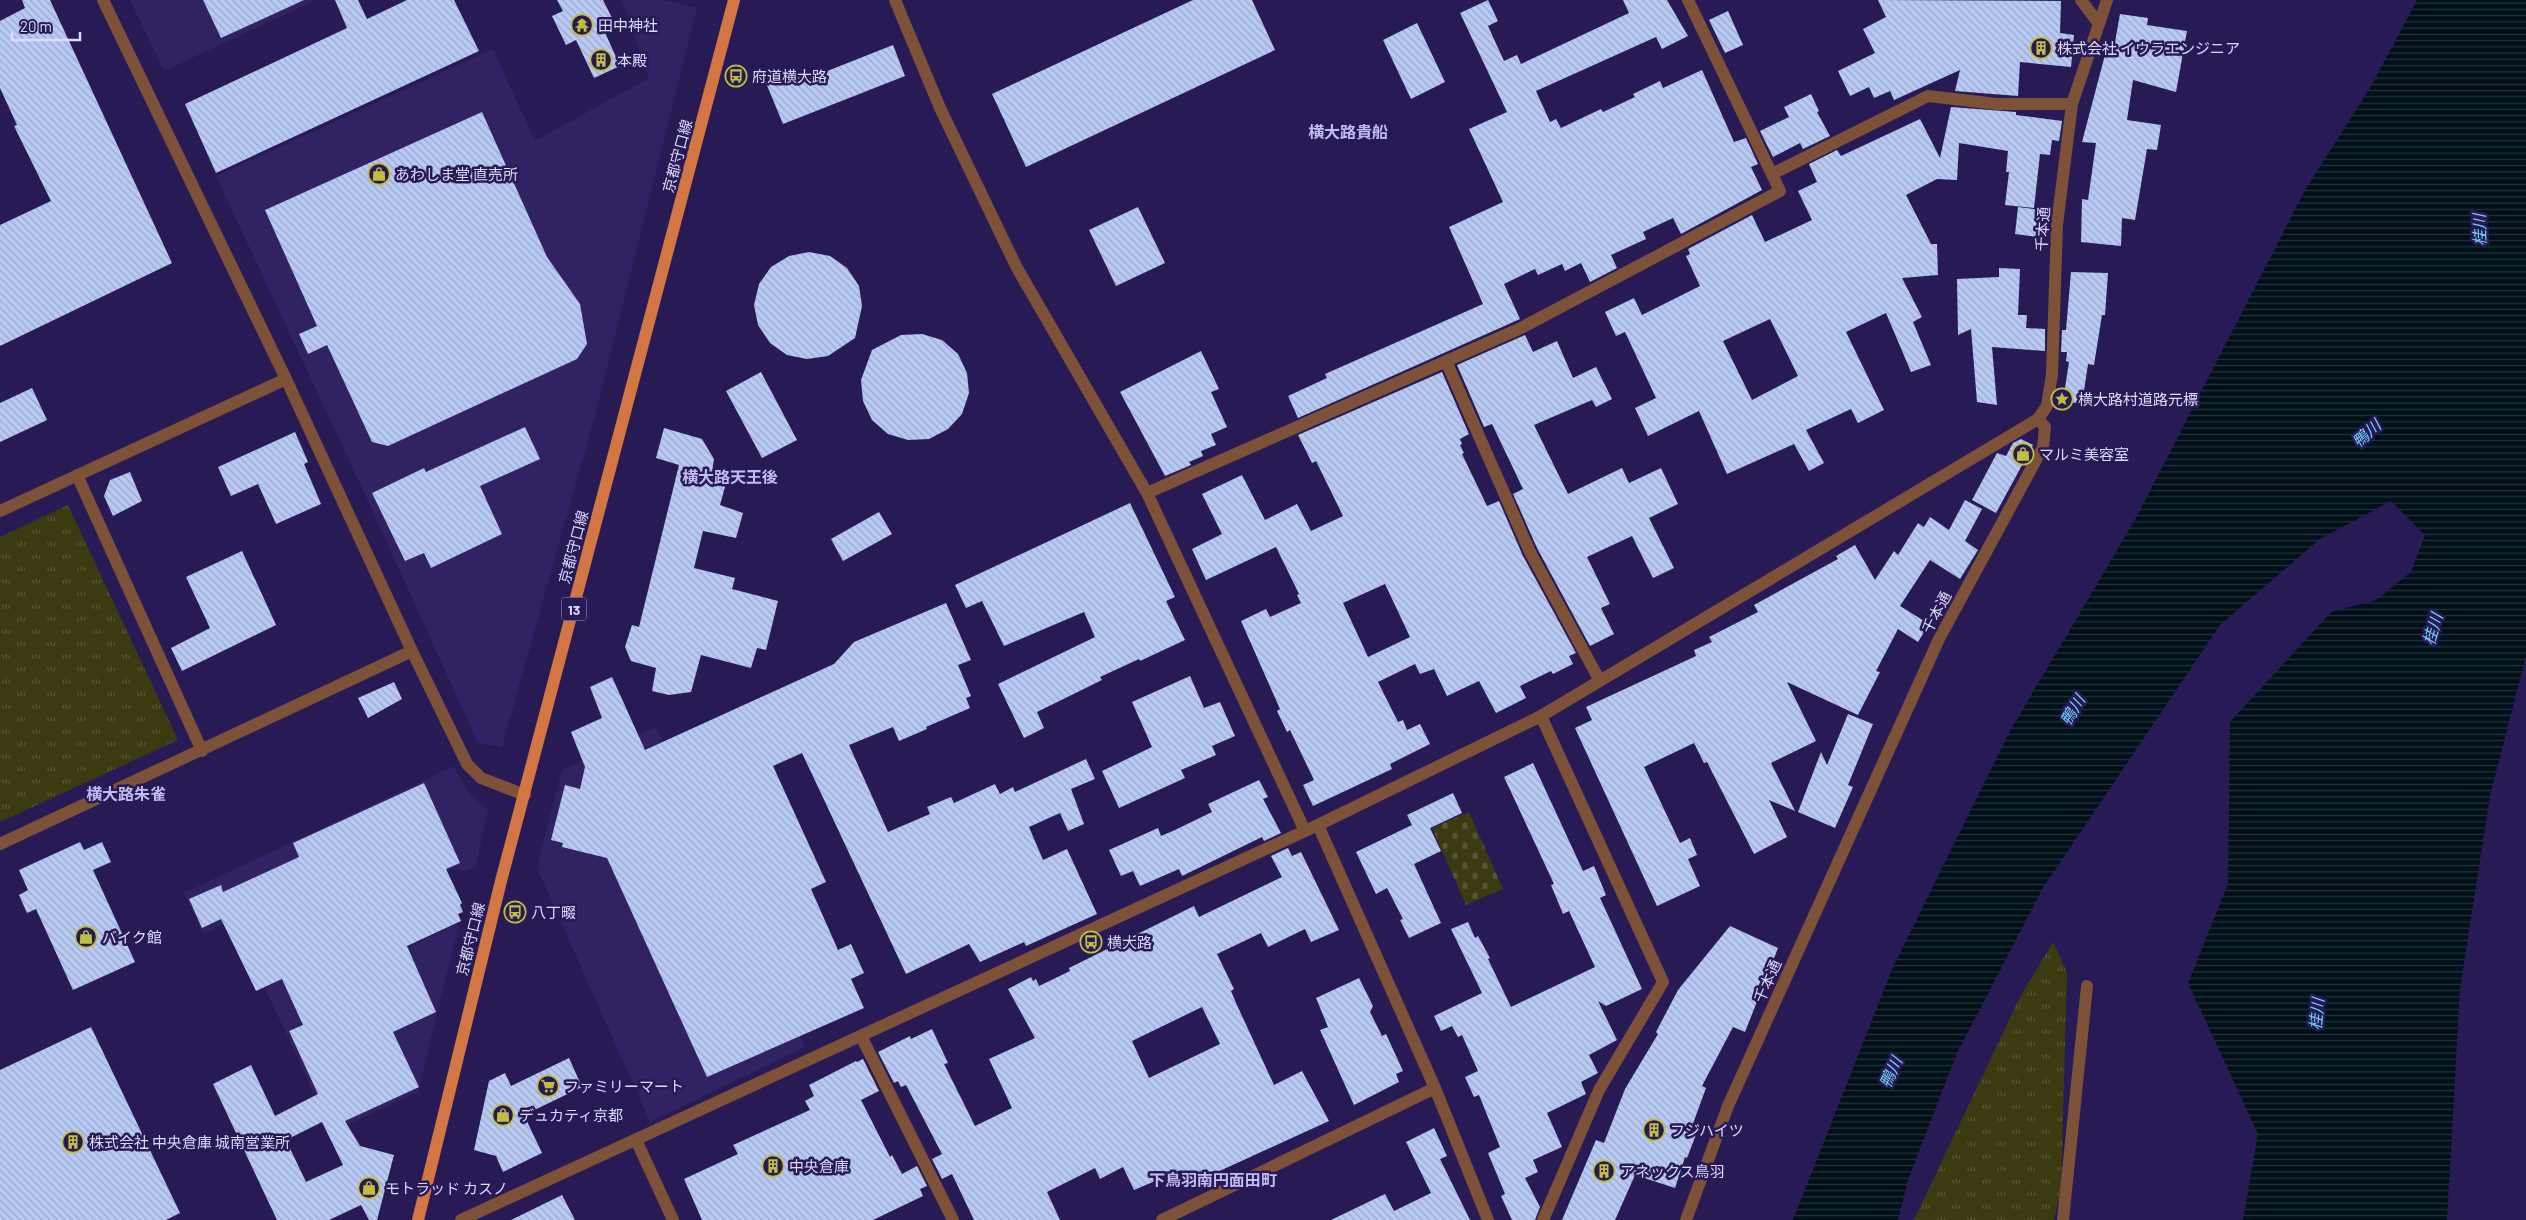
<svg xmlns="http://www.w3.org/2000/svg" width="2526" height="1220" font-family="Barlow,'Noto Sans JP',sans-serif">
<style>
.built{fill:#302263}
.grass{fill:url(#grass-tufts)}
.cemetery{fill:url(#cemetery-stones)}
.water{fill:url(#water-rules)}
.building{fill:url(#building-back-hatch);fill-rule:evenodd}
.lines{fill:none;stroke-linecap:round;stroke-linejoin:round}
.minor{stroke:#7e5139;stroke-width:12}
.major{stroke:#d27643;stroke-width:12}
.labels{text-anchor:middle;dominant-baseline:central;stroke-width:5;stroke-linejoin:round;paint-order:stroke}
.shield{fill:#281b55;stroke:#a6a1cc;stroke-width:1}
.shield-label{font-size:14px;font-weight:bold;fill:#dcdaff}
.poi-label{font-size:15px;fill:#dcdaff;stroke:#281b55;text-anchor:start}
.street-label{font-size:15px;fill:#dcdaff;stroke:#281b55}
.neighbourhood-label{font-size:16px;font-weight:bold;fill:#c0bcf5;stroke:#281b55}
.water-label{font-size:16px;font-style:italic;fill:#6fd3fe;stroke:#281b55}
</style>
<defs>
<pattern id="grass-tufts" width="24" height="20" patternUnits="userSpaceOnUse" patternTransform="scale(1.25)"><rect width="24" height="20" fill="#3b3a10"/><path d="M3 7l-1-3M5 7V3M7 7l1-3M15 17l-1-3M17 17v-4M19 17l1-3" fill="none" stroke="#575634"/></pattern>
<pattern id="cemetery-stones" width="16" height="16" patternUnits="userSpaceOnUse" patternTransform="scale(1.25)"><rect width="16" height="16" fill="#3b3a10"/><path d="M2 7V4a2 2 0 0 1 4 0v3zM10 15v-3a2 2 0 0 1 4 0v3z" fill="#575634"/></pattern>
<pattern id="water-rules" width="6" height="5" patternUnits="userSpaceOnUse" patternTransform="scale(1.25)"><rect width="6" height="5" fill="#001018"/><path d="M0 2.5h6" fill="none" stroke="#25323b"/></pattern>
<pattern id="building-back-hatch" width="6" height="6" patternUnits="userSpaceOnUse" patternTransform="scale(1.25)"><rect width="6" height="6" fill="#b8c9f3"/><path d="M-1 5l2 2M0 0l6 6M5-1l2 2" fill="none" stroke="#9aa7c9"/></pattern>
</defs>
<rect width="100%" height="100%" fill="#281b55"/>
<path class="built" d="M130 0H316L164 71Z
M622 0H663L697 8 599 401 502 747 478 743 363 490 216 176 493 49 535 141 649 78Z
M656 727 805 1047 650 1122 537 868 562 770Z
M454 766 469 794 488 810 476 865 466 871 454 868 385 901 366 859 203 934 184 893Z
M459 923 418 1092 332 1132 265 988 283 979 380 960Z"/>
<path class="grass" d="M68 505 178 740 0 822V537Z
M2053 942 2067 972 2061 1189 2054 1220H1914L2020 997Z"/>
<path class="cemetery" d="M1469 812 1503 889 1466 905 1432 828Z"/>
<path class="water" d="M2417 0H2526V656L2490 796 2460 989 2447 1220H2243L2258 1134 2188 983 2228 884 2230 722 2331 612 2376 600 2411 572 2425 535 2391 501 2320 539 2220 625 2043 888 1957 1053 1908 1180 1898 1220H1793L1893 967 2010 731 2136 518 2305 190 2370 88Z"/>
<path class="building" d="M22 0H50L172 263 0 346V225L51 201 14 126 17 125 0 88V21L25 8Z
M203 0H304L221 38Z
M335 0H358L367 19 407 0H454L479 51 216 173 185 104 347 28Z
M557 0H603L614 22 603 28 620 66 594 78 576 40 566 45 552 16 563 11Z
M1193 0H1252L1275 50 1026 167 992 94Z
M1488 0 1498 21 1488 26 1504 61 1517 55 1521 64 1629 13 1623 0H1667L1688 36 1662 49 1656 37 1536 91 1550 122 1556 119 1561 128 1601 109 1603 112 1635 97 1633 94 1660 81 1663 88 1702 70 1734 142 1746 138 1758 164 1751 167 1762 190 1681 234 1673 218 1643 232 1646 239 1611 255 1617 268 1590 282 1581 263 1565 271 1562 264 1538 275 1535 269 1504 284 1520 319 1298 418 1288 396 1327 378 1325 374 1483 304 1449 227 1503 202 1469 129 1507 112 1460 13Z
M1878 0 2061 1 2060 33 2074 35 2071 67 2020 62 2018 96 1955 91 1960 70 1894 100 1890 91 1874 98 1869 87 1850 96 1838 71 1875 53 1863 29 1886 17Z
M1728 11 1743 45 1725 53 1709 20Z
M2120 14 2148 18 2147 25 2187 31 2176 92 2133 80 2127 120 2161 125 2157 150 2147 149 2135 220 2122 218 2121 246 2081 242 2082 199 2088 200 2096 143 2082 142 2106 51 2113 53Z
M1417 23 1445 82 1411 99 1383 40Z
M893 45 905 76 783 124 766 83 798 71 802 81Z
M1811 94 1819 111 1817 112 1830 136 1803 149 1800 143 1773 157 1760 131 1789 117 1784 107Z
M1951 107 2016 112V115L2062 121 2059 141 2052 140 2050 155 2040 154 2034 208 2005 205 2009 172H2006L2008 151 1959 143 1957 180 1937 179 1906 195 1931 244H1937L1938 275 1902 278 1922 317 1913 322 1931 365 1911 372 1886 313 1846 332 1884 410 1858 423 1851 409 1806 430 1824 463 1809 471 1794 444 1727 474 1699 411 1648 436 1635 408 1656 398 1625 332 1616 336 1605 312 1634 298 1642 315 1700 286 1686 256 1690 254 1688 249 1752 215 1765 242 1812 220 1798 191 1817 182 1809 164 1837 150 1841 156 1920 119 1940 158ZM1770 319 1798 376 1752 400 1723 341Z
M482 112 547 257 580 304 587 344 577 359 388 446 372 442 327 345 308 354 299 334 317 326 265 210Z
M1138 207 1165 263 1116 286 1089 230Z
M2018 207 2049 211 2045 238 2015 234Z
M809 252 830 256 847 268 859 286 862 306 855 338 828 356 807 359 787 355 770 343 758 325 754 305 759 284 771 267 789 256Z
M1999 268 2020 269 2018 315H2027L2026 328 2045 329V351L1992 347 1997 405 1977 402 1971 329 1958 335 1957 279 1999 277Z
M2071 272 2108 273 2105 315H2102L2094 365 2088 364 2082 404 2063 401 2069 362 2066 361 2067 352H2061L2062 330H2066Z
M922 334 942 340 958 354 967 373 969 393 962 414 948 429 929 439 908 440 888 434 872 420 863 401 861 380 872 350 901 335Z
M1525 335 1533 352 1557 341 1573 378 1596 367 1612 399 1596 407 1592 400 1534 425 1568 494 1622 468 1629 483 1661 468 1678 504 1649 518 1674 568 1653 578 1632 536 1587 557 1610 604 1601 608 1614 634 1590 646 1537 548 1513 494 1523 489 1514 470 1492 424 1484 427 1457 365Z
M1201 351 1219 389 1211 392 1227 427 1211 434 1216 445 1201 451 1203 456 1189 462 1191 465 1165 476 1120 392Z
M761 372 797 440 762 458 726 391Z
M1442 372 1469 434 1460 439 1462 444 1460 445 1464 453 1462 454 1487 506 1499 501 1523 556 1576 653 1569 656 1573 664 1553 674 1551 671 1520 686 1526 698 1496 713 1479 681 1447 696 1434 669 1420 674 1415 664 1378 682 1398 722 1403 720 1407 730 1420 724 1430 744 1390 764 1392 769 1313 806 1303 785 1314 780 1290 730 1287 732 1277 711 1280 709 1241 621 1266 609 1270 617 1301 603 1297 595 1299 594 1276 547 1206 580 1192 549 1222 534 1202 494 1242 475 1265 520 1297 504 1311 531 1343 516 1316 461 1312 463 1298 435ZM1385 584 1410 637 1368 657 1343 603Z
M32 388 47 420 0 442V403Z
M525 427 540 459 480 486 502 534 431 568 424 553 405 561 372 493 424 468 426 472Z
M664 428 702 439 714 459 712 472 728 476 720 505 743 513 736 538 703 531 694 568 735 578 732 589 778 601 766 650 757 648 751 668 701 655 691 692 669 695 652 691 656 668 631 661 625 647 632 625 639 627 679 465 656 458Z
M295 432 308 462 304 464 321 504 276 524 258 484 231 496 218 467Z
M2021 439 2033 445 1996 513 1972 500 1997 453 2006 456 2013 443Z
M130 472 142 501 113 516 104 496 110 480Z
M1965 500 1982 509 1965 541 1978 550 1960 579 1930 560 1900 606 1929 624 1918 642 1898 629 1876 671 1880 672 1858 715 1787 682 1816 741 1771 763 1795 811 1769 800 1787 837 1754 854 1707 762 1704 763 1694 743 1644 767 1680 843 1690 838 1697 855 1688 859 1700 886 1657 906 1575 728 1592 720 1586 707 1696 656 1694 650 1712 642 1709 637 1758 612 1754 605 1838 559 1836 556 1855 545 1875 580 1894 551 1898 555 1918 523 1924 527 1930 517 1949 530Z
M1130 503 1175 597 1166 601 1185 640 1140 661 1139 659 1100 677 1102 680 1037 712 1044 728 1024 738 998 684 1095 637 1084 612 1004 646 982 601 966 608 955 585Z
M879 512 892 534 843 561 831 539Z
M242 551 276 625 182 671 171 648 210 628 186 577Z
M946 603 971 660 958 665 971 696 966 698 970 708 926 727 927 729 899 741 893 727 849 745 888 832 930 814 927 807 951 797 954 803 995 784 1000 794 1013 787 1015 792 1086 759 1095 779 1071 789 1084 824 1068 831 1060 813 1029 827 1043 860 1067 849 1097 914 1026 946 1024 942 980 962 969 944 906 974 802 753 773 766 826 882 811 889 838 950 851 944 864 973 851 979 864 1008 707 1077 607 858 562 847 563 843 551 840 565 785 580 789 585 767 571 732 602 718 590 687 612 677 645 750 834 664 854 642Z
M1190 676 1204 708 1220 702 1235 736 1212 746 1216 755 1181 770 1185 778 1119 808 1102 771 1152 747 1132 702Z
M394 682 402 699 368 718 358 698Z
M1848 714 1873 724 1848 785 1853 787 1835 828 1798 812 1821 752 1827 765Z
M1533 763 1583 871 1594 866 1606 895 1600 898 1642 989 1606 1006 1598 1001 1617 1040 1589 1055 1598 1073 1581 1082 1586 1094 1547 1113 1562 1147 1533 1160 1538 1172 1525 1178 1540 1207 1535 1220H1512L1501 1196 1505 1194 1488 1153 1500 1147 1479 1095 1474 1097 1465 1077 1478 1071 1462 1035 1458 1037 1452 1026 1441 1031 1434 1016 1482 993 1451 929 1468 922 1475 938 1478 936 1490 958 1488 959 1511 1007 1595 967 1569 911 1563 914 1551 885 1554 884 1504 777Z
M1259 780 1268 797 1263 799 1281 833 1264 841 1262 837 1182 876 1179 869 1140 886 1133 871 1121 876 1109 850 1158 828 1161 836 1175 830 1212 812 1208 804Z
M424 783 460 863 446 869 462 903 460 905 463 912 458 914 461 921 407 946 436 1012 393 1032 419 1087 345 1121 360 1146 394 1155 377 1220H369L361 1205 329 1220H277L213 1084 251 1065 275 1116 318 1094 289 1031 303 1025 282 979 256 991 221 919 202 928 189 899 221 885 223 892 299 857 293 843ZM322 1122 343 1165 306 1182 286 1140Z
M1453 793 1462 813 1430 828 1441 851 1414 864 1441 923 1409 938 1400 920 1403 919 1387 888 1376 894 1356 852 1412 825 1407 815Z
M80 842 84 850 102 842 111 862 93 870 135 962 73 990 36 909 27 913 19 895 28 890 19 870Z
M1288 848 1292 856 1301 852 1339 930 1311 942 1305 929 1268 947 1261 933 1217 954 1234 989 1231 991 1236 1003 1274 1085 1302 1071 1329 1121 1189 1185 1181 1170 1134 1190 1123 1167 1100 1179 1095 1168 1047 1192 1060 1220H974L952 1174 942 1179 932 1159 942 1154 906 1085 901 1087 898 1081 894 1083 878 1052 910 1036 911 1039 932 1029 948 1063 944 1064 975 1126 1012 1108 989 1059 1035 1038 1008 989 1031 977 1033 981 1036 979 1039 986 1070 971 1069 968 1194 906 1199 917 1282 877 1271 856ZM1202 1007 1220 1044 1149 1078 1132 1041Z
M1730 926 1778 948 1745 1032 1733 1027 1702 1086 1706 1088 1691 1129 1697 1132 1687 1158 1685 1157 1675 1188 1635 1175 1615 1220H1562L1596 1140 1604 1143 1625 1089 1658 1034 1656 1032 1678 990Z
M1359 978 1373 1006 1370 1012 1382 1036 1386 1034 1403 1071 1396 1074 1399 1082 1354 1105 1320 1030 1328 1027 1316 998Z
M91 1027 180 1213 166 1220H0V1070Z
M569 1058 582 1087 524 1115 542 1153 503 1172 496 1156 474 1150 489 1081 505 1073 511 1086Z
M863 1059 879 1091 861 1100 890 1157 892 1155 902 1174 917 1166 927 1186 920 1189 923 1196 873 1220H702L684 1179 738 1154 733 1145 810 1110 805 1101 814 1096 809 1085 856 1061 857 1062Z
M1434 1128 1447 1156 1440 1159 1470 1220H1331L1385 1194 1394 1211 1431 1193 1406 1142Z
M562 1195 575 1220H511Z"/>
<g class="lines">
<path class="minor" d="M103 0 286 379 412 651 467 764 481 778 525 795
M895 0 940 108 1017 268 1147 493 1305 831
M2081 0 2099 24
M1772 174 1928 96 1997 104H2072
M1446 361 1530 552 1600 681
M77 475 202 751
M1147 493 1519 329 1780 191 1688 0
M0 511 286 379
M1541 716 1663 982 1599 1090 1543 1220
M1318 825 1435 1088 1488 1220
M0 844 412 651
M861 1036 953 1220
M636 1140 673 1220
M461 1220 1318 825 1541 716 2038 419 2047 406 2052 374 2057 225 2072 104 2107 0
M1162 1220 1435 1088
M1686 1220 1728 1106 1939 639 2043 447 2045 427 2038 419
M2063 1220 2087 986"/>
<path class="major" d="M418 1220 501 881 734 0"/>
</g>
<defs>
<g id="temple-ring" transform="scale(1.125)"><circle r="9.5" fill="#281b55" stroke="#c1be40" stroke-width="1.5"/><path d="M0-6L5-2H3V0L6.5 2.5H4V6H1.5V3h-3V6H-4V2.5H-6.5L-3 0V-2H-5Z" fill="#c1be40"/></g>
<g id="building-ring" transform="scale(1.125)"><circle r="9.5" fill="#281b55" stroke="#c1be40" stroke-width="1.5"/><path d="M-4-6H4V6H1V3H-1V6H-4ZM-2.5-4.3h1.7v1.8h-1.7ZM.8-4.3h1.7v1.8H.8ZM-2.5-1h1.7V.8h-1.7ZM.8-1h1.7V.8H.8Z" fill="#c1be40"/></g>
<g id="bus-ring" transform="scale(1.125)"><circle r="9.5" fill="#281b55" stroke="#c1be40" stroke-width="1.5"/><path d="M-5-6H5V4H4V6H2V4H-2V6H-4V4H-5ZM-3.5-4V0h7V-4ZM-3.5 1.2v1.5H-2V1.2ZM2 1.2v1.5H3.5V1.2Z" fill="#c1be40"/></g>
<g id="shop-ring" transform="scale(1.125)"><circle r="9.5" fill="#281b55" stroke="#c1be40" stroke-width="1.5"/><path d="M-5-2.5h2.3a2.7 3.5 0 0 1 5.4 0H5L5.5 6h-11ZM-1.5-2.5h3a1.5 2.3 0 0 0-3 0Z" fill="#c1be40"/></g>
<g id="sight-ring" transform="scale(1.125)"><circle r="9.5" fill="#281b55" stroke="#c1be40" stroke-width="1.5"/><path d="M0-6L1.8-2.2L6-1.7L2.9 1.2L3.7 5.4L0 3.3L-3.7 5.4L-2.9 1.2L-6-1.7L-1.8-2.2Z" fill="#c1be40"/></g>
<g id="supermarket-ring" transform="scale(1.125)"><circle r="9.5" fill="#281b55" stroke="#c1be40" stroke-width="1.5"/><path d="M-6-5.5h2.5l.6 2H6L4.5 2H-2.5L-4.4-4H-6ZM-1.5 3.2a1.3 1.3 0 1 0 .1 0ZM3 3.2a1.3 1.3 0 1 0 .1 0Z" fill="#c1be40"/></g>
</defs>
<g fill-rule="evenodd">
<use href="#temple-ring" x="582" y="25"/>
<use href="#building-ring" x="2041" y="48"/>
<use href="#building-ring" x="601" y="60"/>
<use href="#bus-ring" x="736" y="76"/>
<use href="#shop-ring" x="379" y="174"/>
<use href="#sight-ring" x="2062" y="399"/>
<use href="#shop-ring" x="2023" y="454"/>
<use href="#bus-ring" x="515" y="912"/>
<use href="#shop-ring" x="86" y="937"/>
<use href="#bus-ring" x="1091" y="942"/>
<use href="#supermarket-ring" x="548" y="1086"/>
<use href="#shop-ring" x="503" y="1115"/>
<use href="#building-ring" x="1654" y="1130"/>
<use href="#building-ring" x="73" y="1142"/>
<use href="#building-ring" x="773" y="1166"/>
<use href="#building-ring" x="1604" y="1171"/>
<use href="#shop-ring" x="369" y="1188"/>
</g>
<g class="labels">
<rect class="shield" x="561.5" y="597.5" width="25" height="23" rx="4"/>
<g class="shield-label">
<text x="574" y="609">13</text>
</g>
<g class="poi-label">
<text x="598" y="25">田中神社</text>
<text x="2057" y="48">株式会社 イウラエンジニア</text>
<text x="617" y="60">本殿</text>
<text x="752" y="76">府道横大路</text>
<text x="395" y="174">あわしま堂 直売所</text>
<text x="2078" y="399">横大路村道路元標</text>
<text x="2039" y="454">マルミ美容室</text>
<text x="531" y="912">八丁畷</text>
<text x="102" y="937">バイク館</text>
<text x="1107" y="942">横大路</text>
<text x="564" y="1086">ファミリーマート</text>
<text x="519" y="1115">デュカティ京都</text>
<text x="1670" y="1130">フジハイツ</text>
<text x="89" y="1142">株式会社 中央倉庫 城南営業所</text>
<text x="789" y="1166">中央倉庫</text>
<text x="1620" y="1171">アネックス鳥羽</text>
<text x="385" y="1188">モトラッド カスノ</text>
</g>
<g class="street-label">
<text transform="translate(677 156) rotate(-75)">京都守口線</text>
<text transform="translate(2042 229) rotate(-86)">千本通</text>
<text transform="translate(573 547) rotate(-75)">京都守口線</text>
<text transform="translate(1936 612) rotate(-62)">千本通</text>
<text transform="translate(470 939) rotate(-76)">京都守口線</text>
<text transform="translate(1767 981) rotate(-66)">千本通</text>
</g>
<g class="neighbourhood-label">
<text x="1348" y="131">横大路貴船</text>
<text x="730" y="476">横大路天王後</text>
<text x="126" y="793">横大路朱雀</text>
<text x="1213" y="1179">下鳥羽南円面田町</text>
</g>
<g class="water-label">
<text transform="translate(2479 230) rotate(-92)">桂川</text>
<text transform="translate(2366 433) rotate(-42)">鴨川</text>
<text transform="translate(2432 629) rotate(-74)">桂川</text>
<text transform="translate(2072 710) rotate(-59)">鴨川</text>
<text transform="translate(2316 1014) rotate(-85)">桂川</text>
<text transform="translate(1890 1072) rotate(-66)">鴨川</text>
</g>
</g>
<path d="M12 32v8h68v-8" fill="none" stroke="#dcdaff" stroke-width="2.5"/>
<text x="20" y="32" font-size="15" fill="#dcdaff" stroke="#281b55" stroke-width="4" paint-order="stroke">20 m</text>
</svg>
